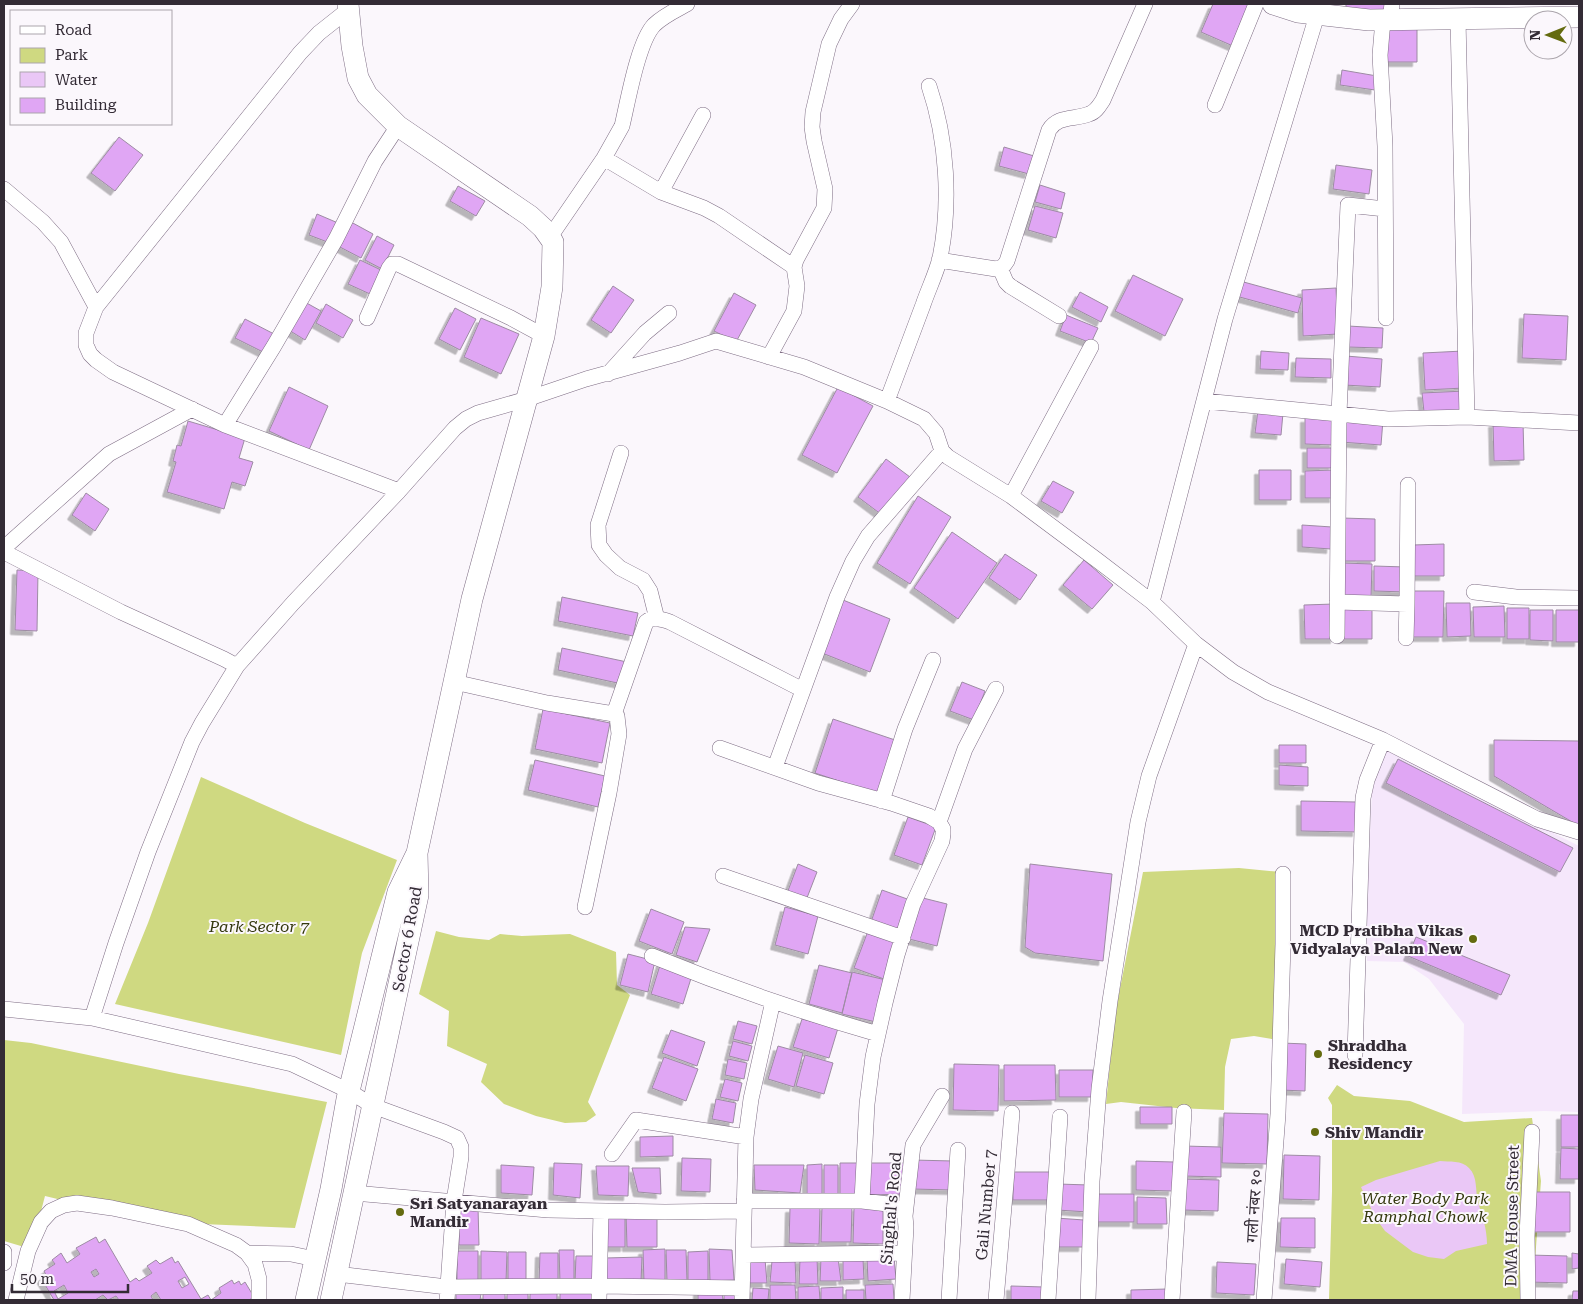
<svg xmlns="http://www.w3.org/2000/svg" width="1583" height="1304" font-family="'Roboto Serif','Noto Sans Devanagari',serif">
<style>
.built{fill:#f5e7fb}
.green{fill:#cfd981}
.water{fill:#eac7f6}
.building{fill:#e0a6f4;stroke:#9d8ba3;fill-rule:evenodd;filter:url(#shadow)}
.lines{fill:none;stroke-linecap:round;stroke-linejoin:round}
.street-casing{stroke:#7e6d84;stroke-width:16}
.secondary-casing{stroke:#7e6d84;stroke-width:22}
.street{stroke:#fff;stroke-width:15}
.secondary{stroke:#fff;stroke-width:21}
.poi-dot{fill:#646b0f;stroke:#fbf7fc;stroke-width:2}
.labels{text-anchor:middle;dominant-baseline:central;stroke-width:4;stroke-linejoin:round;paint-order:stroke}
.park-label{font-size:16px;font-style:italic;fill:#34380e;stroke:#fbf7fc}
.poi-label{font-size:16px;font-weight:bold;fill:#332b35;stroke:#fbf7fc;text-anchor:start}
.street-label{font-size:16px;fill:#332b35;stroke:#fbf7fc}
</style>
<defs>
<filter id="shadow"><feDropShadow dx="-4.5" dy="4.5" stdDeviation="0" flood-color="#0004"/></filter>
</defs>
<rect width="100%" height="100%" fill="#fbf7fc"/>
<path class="built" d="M1386 748 1579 846V1112L1544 1111 1462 1114 1464 1024 1429 979 1404 962 1367 961 1366 916 1372 792 1379 764Z"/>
<path class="green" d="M201 777 305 823 397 860 362 953 341 1055 115 1004 148 923Z
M1239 868 1281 872 1286 876 1290 966 1284 1030V1041L1254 1036 1231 1039 1225 1067 1224 1110 1176 1108 1121 1102 1106 1104 1115 1014 1143 872Z
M436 931 459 937 489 940 500 934 522 936 570 934 616 952 617 985 630 995 588 1102 596 1115 586 1122 565 1123 536 1116 504 1104 481 1082 487 1064 447 1046 449 1011 419 994Z
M4 1040 31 1043 179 1074 327 1102 295 1228 154 1222 45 1196 31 1249 4 1241Z
M1337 1085 1354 1096 1410 1101 1464 1122 1532 1118 1541 1181 1532 1300H1329L1332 1191V1105L1328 1098Z"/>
<path class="water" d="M1440 1161C1449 1162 1462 1160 1469 1168 1478 1177 1475 1190 1478 1202 1482 1216 1487 1228 1487 1244L1456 1251 1444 1259 1428 1257 1413 1252 1385 1231 1375 1217 1361 1187 1376 1180Z"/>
<path class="building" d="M1213 4H1247L1250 5 1233 46 1201 32Z
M1346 4H1389L1388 13 1346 12Z
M1417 25V62H1387V26Z
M1342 70 1377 76 1375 90 1340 85Z
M119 137 143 155 115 191 91 173Z
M1004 147 1034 156 1029 174 999 166Z
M1336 165 1372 170 1369 194 1333 189Z
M1040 185 1065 193 1061 209 1035 202Z
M458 186 485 201 476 216 450 201Z
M1035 206 1063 213 1056 238 1028 230Z
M317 214 338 223 330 243 309 235Z
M351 222 373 234 361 258 338 246Z
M377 236 394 245 382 269 365 260Z
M360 260 381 270 370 294 348 284Z
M1133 275 1183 299 1165 336 1115 311Z
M1240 281 1302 298 1298 313 1236 296Z
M613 286 634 300 611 333 591 320Z
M1336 288 1338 334 1303 336 1302 290Z
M1080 292 1108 307 1101 322 1072 307Z
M734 293 756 305 736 342 714 331Z
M303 301 321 311 305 340 287 329Z
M326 304 353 320 343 338 316 323Z
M455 308 476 319 460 350 439 339Z
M1524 314 1568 316 1566 360 1522 358Z
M1066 315 1098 328 1091 343 1060 331Z
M481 318 519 334 501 374 464 357Z
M245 319 276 335 267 354 235 338Z
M1348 326 1383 328 1382 348 1347 347Z
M1261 351 1289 353 1288 370 1260 369Z
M1463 351 1464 388 1425 390 1423 353Z
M1346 356 1382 359 1380 387 1344 385Z
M1296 358 1331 359V378L1295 377Z
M289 387 328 406 309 450 269 431Z
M838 387 873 406 837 473 802 455Z
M1465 391V411L1424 412 1422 393Z
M1258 410 1283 413 1281 435 1255 433Z
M1305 418H1334V445L1305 444Z
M1342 418 1383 420 1381 445 1340 442Z
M188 421 245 438 239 458 253 462 245 486 232 482 224 509 167 492 176 462 173 461 177 445 181 446Z
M1523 422 1524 460 1494 461 1493 423Z
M1307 448H1333V468H1307Z
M886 459 910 477 882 515 858 497Z
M1259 470H1291V500H1259Z
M1333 470 1334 498H1305V471Z
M1053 481 1074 492 1062 513 1041 501Z
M86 493 109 509 95 531 72 515Z
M918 496 951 517 910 584 877 563Z
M1342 518 1375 519V561H1341Z
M1302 525 1332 527 1331 549 1302 547Z
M952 532 997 563 958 619 914 588Z
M1444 544V576H1414L1413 545Z
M1005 554 1037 575 1020 600 989 578Z
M1084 560 1113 585 1092 609 1063 585Z
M1343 563 1372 564 1371 599 1342 598Z
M1374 566 1406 567V592L1374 591Z
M17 570 38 571 37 631 15 630Z
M1410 591H1444L1443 637H1410Z
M562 597 638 613 633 636 558 621Z
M843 600 890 619 870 672 822 653Z
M1446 603H1470L1471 636 1447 637Z
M1334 604 1335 639H1305L1304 605Z
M1504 606 1505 637H1474L1473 607Z
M1507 608H1529V639H1507Z
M1341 609H1372V639H1341Z
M1530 610H1553V641L1530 640Z
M1556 610H1579V642H1556Z
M562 648 627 662 622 684 558 670Z
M962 682 985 691 974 720 950 711Z
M543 709 610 723 602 763 535 749Z
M833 719 898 741 881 795 815 773Z
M1494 740 1579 741V826L1494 776Z
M1279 745H1306V763H1279Z
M1398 759 1573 848 1560 872 1386 783Z
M535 760 605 776 598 807 528 790Z
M1279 765 1308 767V786L1279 785Z
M1301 801 1357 802V832L1301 831Z
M908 817 936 827 922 865 894 855Z
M798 864 817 872 805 903 786 896Z
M1030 864 1112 874 1103 961 1035 953 1025 947Z
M882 890 910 900 899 932 871 922Z
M919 897 947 904 937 946 909 939Z
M785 907 818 916 808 954 775 945Z
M651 909 684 922 672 954 639 941Z
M685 927 710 929 697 962 676 955Z
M868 931 898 943 884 979 854 968Z
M1416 937 1510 975 1501 995 1408 956Z
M628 954 655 961 648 992 620 985Z
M661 962 693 972 683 1004 651 994Z
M819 965 852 973 842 1013 809 1004Z
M852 972 886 980 876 1022 842 1014Z
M802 1019 838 1028 829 1058 793 1047Z
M738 1021 757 1026 752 1044 733 1039Z
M671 1030 705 1042 697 1066 662 1053Z
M733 1041 752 1046 748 1061 729 1056Z
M1282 1043 1306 1044 1305 1091 1280 1090Z
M778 1046 803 1053 794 1087 768 1079Z
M805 1055 833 1063 824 1094 796 1086Z
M664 1057 698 1069 686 1101 652 1088Z
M728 1059 747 1063 744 1079 725 1075Z
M954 1064 999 1065 998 1111 953 1110Z
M1004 1065H1055L1056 1100 1004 1101Z
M1059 1070H1093L1092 1097H1059Z
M725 1079 742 1083 738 1101 720 1097Z
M716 1099 736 1103 733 1123 712 1119Z
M1140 1107H1172V1124H1140Z
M1224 1113 1268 1114 1267 1164 1222 1163Z
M1561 1115H1579V1147H1561Z
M673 1136V1156L640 1157V1137Z
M1184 1146 1221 1147V1177L1184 1176Z
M1561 1148 1579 1149V1179H1560Z
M1284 1155 1320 1156 1319 1200 1283 1199Z
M682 1158 711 1159 710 1192 681 1191Z
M913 1160 953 1161 952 1190 912 1189Z
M1136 1161 1174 1162 1173 1191 1136 1190Z
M554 1163 582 1164 580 1198 553 1195Z
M840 1163H857V1194H840Z
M869 1163H904L905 1194 869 1195Z
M822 1164V1196L807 1197V1165Z
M501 1165 534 1167 532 1195 501 1193Z
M754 1165H804L800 1193 755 1190Z
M824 1165H838V1196H824Z
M596 1166H629L628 1196 598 1195Z
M632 1168H660L661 1194 638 1192Z
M1013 1172H1052V1200H1013Z
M1183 1179 1219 1180 1218 1211 1182 1210Z
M1058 1184 1089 1185 1088 1212 1057 1210Z
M1532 1192H1570V1232H1532Z
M1096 1194H1134V1222H1096Z
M1137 1197 1166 1198 1167 1224H1137Z
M822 1206 852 1207 851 1242H821Z
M459 1207H478L479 1245H459Z
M854 1207H883V1244L853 1243Z
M790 1208H820L819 1244 789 1243Z
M626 1213H657V1247H627Z
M607 1214 625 1215V1247H607Z
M1056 1218 1084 1220 1083 1247H1055Z
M1281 1218H1315V1248L1280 1247Z
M96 1237 99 1243 105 1239 130 1282 136 1278 139 1281 152 1273 147 1266 156 1260 160 1264 172 1257 175 1263 178 1261 201 1299 208 1295 211 1300 221 1293 219 1288 232 1280 234 1284 239 1281 241 1285 245 1282 254 1297 249 1300H161L156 1292 151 1296 153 1300H119L116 1296 108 1300 103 1295 95 1300H54L41 1278 46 1275 44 1271 55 1264 52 1260 61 1253 67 1263 80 1254 76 1248ZM96 1269 99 1274 94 1277 91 1272ZM185 1277 189 1284 182 1288 178 1281ZM64 1285 68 1293 58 1299 54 1291Z
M665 1249V1282L644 1283 643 1250Z
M709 1249 732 1250 734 1280 710 1281Z
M559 1250H574V1282H560Z
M666 1250H686L687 1281H667Z
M457 1251H478V1282H457Z
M481 1251 507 1252 506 1282H481Z
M708 1251V1281L688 1282V1252Z
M508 1252H526V1283H508Z
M540 1253H558V1283H539Z
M1572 1253 1579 1254V1268L1572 1269Z
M1529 1255 1567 1256V1283L1528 1282Z
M576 1256H595L594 1283 575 1282Z
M642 1257 641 1282H606L605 1258Z
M894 1257 896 1279 868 1281 867 1258Z
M817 1258 818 1284H799L800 1259Z
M821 1258H838L841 1281H820Z
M765 1259 767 1283H749V1260Z
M795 1259 796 1283 770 1282 772 1261Z
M843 1259H863L864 1279 843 1280Z
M1286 1259 1322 1262 1320 1287 1284 1284Z
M1217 1262 1256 1264 1254 1295 1216 1293Z
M893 1284 894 1300H866L865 1285Z
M770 1285H795L796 1300H770Z
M819 1286 820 1300H798V1287Z
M1011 1286 1044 1287V1300H1011Z
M843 1287V1300H821V1288Z
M753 1288 769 1289 768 1300H752Z
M1167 1289V1300H1131V1290Z
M846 1290H864V1300H846Z
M557 1291V1300H530V1292Z
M698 1291H722L723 1300H698Z
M1573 1291H1579V1300H1572Z
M507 1292H528V1300H507Z
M560 1292 597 1293V1300H560Z
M505 1293V1300H483V1294Z
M456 1294H481L480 1300H456Z
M724 1294 736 1295 737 1300H724Z"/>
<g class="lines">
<g class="street-casing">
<path id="street" d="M348 10 319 33 300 53 96 307 86 333V345L90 354 96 360 113 372 225 425 399 491
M1458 19 1467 417
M1383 20 1380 55 1385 146 1386 318
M1390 20 1392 4
M1215 105 1256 4
M604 158 661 192 704 208 719 216 794 267
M4 189 43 222 61 242 96 307
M661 192 703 115
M550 237 604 158 622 126C628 101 638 42 654 25 663 16 676 10 687 4
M939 260 996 269C1002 268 1004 266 1007 261L1049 130C1058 115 1075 120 1089 114 1096 112 1099 106 1103 100L1145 4
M1000 268 1006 282 1010 286 1059 316
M367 318 389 268 392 264H398L511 318 544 336
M769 357 794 311 797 286 794 267 796 260 824 208 825 189 814 141 812 127 813 112 829 44 841 19 852 4
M608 374 645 333 669 313
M887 401C899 369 911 337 923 305 928 290 936 274 940 258 951 203 947 139 929 86
M1204 401 1339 414 1348 205 1385 209
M225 425 274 346 336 239 375 161 398 126
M621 453 598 525 599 545 606 555 620 568 643 580 650 591 657 619
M1011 496 1091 347
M4 548 109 454 192 409
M4 552 121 612 224 659 237 666
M1474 592 1516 597 1579 598
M1152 602 1225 319 1317 15
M1337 602 1407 604 1406 638
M1407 604 1408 485
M1337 636 1339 414 1388 419 1467 417 1579 423
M454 682 547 703 614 714 617 716 619 734 609 793 585 907
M614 714 646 622C653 616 662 619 670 622L803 690
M720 748 818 783 891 803 929 816 939 822 943 829V834L942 841 913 904 897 955 885 1003 873 1057 867 1104 862 1201
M775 767 837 597 853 561 868 536 942 451
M882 801 905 729 933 660
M939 822 965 749 996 689
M723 876 903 938
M652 956C726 986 801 1012 878 1034
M4 1009 92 1018 292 1064 349 1091 373 1106 444 1132 457 1138 461 1147V1157L454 1201 447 1300
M92 1018 116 943 148 852 192 742 202 723 237 666 293 603 399 491 455 428 466 419 478 413 527 399 586 379 680 353 716 341 804 367 887 401 924 419 936 433 942 451 948 457 1011 496 1097 560 1152 602 1196 644 1233 672 1268 692 1383 740 1537 819 1579 832
M1355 1055 1363 798 1367 780 1383 740
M612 1154 636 1120 746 1137
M354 1193 548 1210 665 1212 744 1211
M744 1201H862L888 1204 902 1211 905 1216
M4 1252V1263
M247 1253 291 1254 315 1259
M743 1255 904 1253
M337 1274 447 1287 599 1286 742 1288
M16 1300 28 1251 41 1222 51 1211 64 1205 77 1203 112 1208 188 1224 236 1245 247 1253 255 1264 259 1279V1300
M599 1300 601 1211
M742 1300 746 1137 751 1099 773 1001
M902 1300 906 1227 905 1216 913 1145 942 1096
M949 1300 958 1150
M996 1300 1012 1113
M1048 1300 1060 1117
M1088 1300 1092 1181 1099 1089 1110 1001 1138 822 1149 776 1196 644
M1172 1300 1184 1112
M1264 1300 1278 1114 1283 944V874
M1528 1300 1527 1236 1532 1132"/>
</g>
<g class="secondary-casing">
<path id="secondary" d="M1273 4 1298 12 1369 20 1579 17
M306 1300 331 1189 347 1099 398 892 416 855
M331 1300 418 895 417 853 472 599 544 336 552 287 553 242 543 228 530 216 398 126 367 95 358 78 352 46 348 4"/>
</g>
<use href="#street" class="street"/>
<use href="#secondary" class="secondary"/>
</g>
<g class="poi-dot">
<circle cx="1473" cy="939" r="5"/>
<circle cx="1318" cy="1054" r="5"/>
<circle cx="1315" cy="1132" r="5"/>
<circle cx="400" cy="1212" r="5"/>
</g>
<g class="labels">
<g class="park-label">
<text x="259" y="926">Park Sector 7</text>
<text x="1425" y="1198">Water Body Park<tspan x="1425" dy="18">Ramphal Chowk</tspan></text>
</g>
<g class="poi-label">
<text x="1463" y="930" text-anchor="end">MCD Pratibha Vikas<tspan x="1463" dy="18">Vidyalaya Palam New</tspan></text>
<text x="1328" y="1045">Shraddha<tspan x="1328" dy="18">Residency</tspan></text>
<text x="1325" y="1132">Shiv Mandir</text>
<text x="410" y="1203">Sri Satyanarayan<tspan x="410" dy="18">Mandir</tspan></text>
</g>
<g class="street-label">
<text transform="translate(407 939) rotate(-80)">Sector 6 Road</text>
<text transform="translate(986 1205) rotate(-85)">Gali Number 7</text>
<text transform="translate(1254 1206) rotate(-86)">गली नंबर १०</text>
<text transform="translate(891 1208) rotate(-85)">Singhal's Road</text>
<text transform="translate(1512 1216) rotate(-89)">DMA House Street</text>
</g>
</g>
<rect width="1583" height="1304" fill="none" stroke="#332b35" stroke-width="10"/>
<rect x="10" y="10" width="162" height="115" fill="#fbf7fc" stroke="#aba5ac"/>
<rect x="20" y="26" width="25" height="8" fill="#ffffff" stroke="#aba5ac"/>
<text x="55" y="35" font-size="15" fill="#332b35">Road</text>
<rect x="20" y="48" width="25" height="15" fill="#cfd981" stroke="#aba5ac"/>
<text x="55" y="60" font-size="15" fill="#332b35">Park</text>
<rect x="20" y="72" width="25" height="15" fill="#eac7f6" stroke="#aba5ac"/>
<text x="55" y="85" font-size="15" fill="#332b35">Water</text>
<rect x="20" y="98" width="25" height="15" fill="#e0a6f4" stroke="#aba5ac"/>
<text x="55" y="110" font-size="15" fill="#332b35">Building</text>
<g transform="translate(1548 35) rotate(269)"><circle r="24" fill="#fbf7fc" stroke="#aba5ac"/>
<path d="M0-4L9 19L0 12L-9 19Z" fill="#646b0f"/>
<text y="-8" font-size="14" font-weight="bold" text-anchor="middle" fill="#332b35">N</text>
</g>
<path d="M12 1284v8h116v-8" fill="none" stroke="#332b35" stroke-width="2.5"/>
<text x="20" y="1284" font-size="15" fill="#332b35" stroke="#fbf7fc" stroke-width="4" paint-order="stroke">50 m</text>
</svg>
